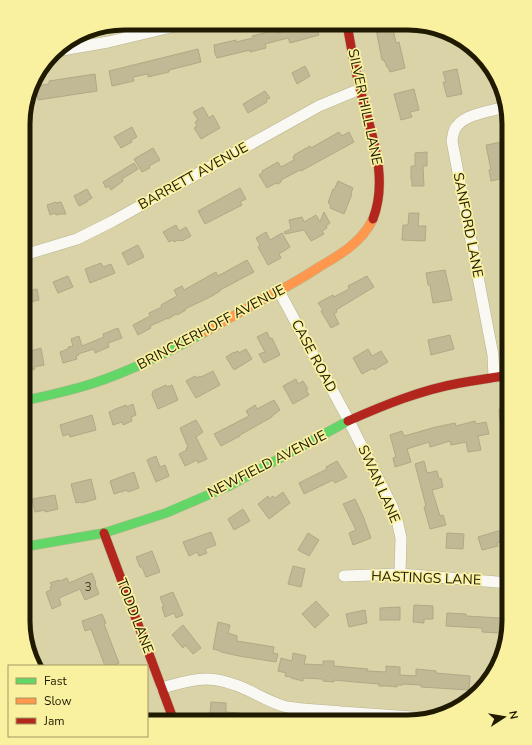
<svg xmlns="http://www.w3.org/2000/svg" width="532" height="745" font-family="'Nunito Sans',sans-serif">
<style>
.building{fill:#c1b896;stroke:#b1a885}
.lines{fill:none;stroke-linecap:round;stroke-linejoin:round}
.street-casing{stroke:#b8b390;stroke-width:12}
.fast-casing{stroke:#b8b390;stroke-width:10}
.slow-casing{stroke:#b8b390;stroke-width:10}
.jam-casing{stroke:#b8b390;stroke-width:10}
.street{stroke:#f9f8f2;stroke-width:11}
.fast{stroke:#63d668;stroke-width:9}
.slow{stroke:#ff974d;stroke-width:9}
.jam{stroke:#b3261e;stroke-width:9}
.labels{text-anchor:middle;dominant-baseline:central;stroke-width:3.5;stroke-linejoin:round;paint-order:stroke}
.number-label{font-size:12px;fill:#484226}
.street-label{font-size:14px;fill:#1f1a00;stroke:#faf1a0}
.rim{fill:none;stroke:#1f1a00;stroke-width:5}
</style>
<rect width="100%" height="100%" fill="#d9d3a7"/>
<path class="building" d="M307 24H316L319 35 290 43 288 38 265 44 266 48 250 52V50L217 58 215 54 214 45 236 40V42L253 38 252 36 276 30 277 33 296 28 295 27Z
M375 24H392L396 43 399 42 405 68 390 72 388 67H387L384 60H382Z
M198 49 201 62 169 70V72L148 77V74L133 77 134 81 112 86 109 71Z
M305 66 310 76 297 84 292 73Z
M457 69 462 94 447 97 443 82H446L443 72Z
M95 74 97 91 38 100 36 86 49 84V81Z
M414 89 419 110 410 112 412 117 401 120 394 94Z
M265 91 270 98 266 100 267 102 248 113 243 104Z
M203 107 209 118 213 115 220 128 201 139 194 128 197 126 195 122 198 120 193 112Z
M132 127 137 137 131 140 132 142 121 148 114 137Z
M339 132 342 136 349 132 354 142 301 171 300 170 281 180V182L278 184 276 183 267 188 259 175 263 172 262 171 278 162 281 167 294 160 293 157 295 156 294 155 310 146 311 148Z
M507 141 509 149 504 150 507 167 509 166V177L491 181 489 170H491L486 145Z
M153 148 160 160 149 166 150 168 142 172 134 159Z
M427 152V166H423L424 186H412V180H411V166H415V153Z
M134 163 138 169 122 179 123 181 111 190 109 186 106 188 103 182Z
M338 181 353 188 351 193 352 194 344 214 330 208 331 205 328 203 333 189 334 190Z
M240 188 246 199 240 202 242 205 205 224 198 211Z
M87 189 92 198 87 201V202L79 206 74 196Z
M56 202V203L61 202 66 214H60L56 215 55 213 50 215 47 205Z
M324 212 330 223 326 226 327 228 322 231 324 234 311 241 304 230 285 234 284 232 291 229 289 220 302 217 304 222 316 215 320 222Z
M409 213H419L418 226H426L425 241 402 240 403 225H408Z
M176 225 179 231 186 227 191 236 182 241V240L179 241 178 240 174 242 172 240 169 242 163 232Z
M266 232 270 240 282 233 290 247 279 254 281 258 268 265 258 247 260 245 256 238Z
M138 245 144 257 128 265 122 253Z
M247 260 254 272 220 290V291L212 296 185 309 186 310 177 315 176 314 168 319V318L150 326 151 328 138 335 133 325 150 316 149 313 162 307 161 305 177 296 174 290 182 286 184 290 216 272 218 276Z
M101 263 103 267 111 264 115 273 90 283 85 269Z
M445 270 452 300 433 303 430 285H428L426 273Z
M68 276 73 287 58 293 53 282Z
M367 276 374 287 336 310 337 312 334 314 339 324 331 328 321 311 323 310 318 303 333 295 334 297 349 289 348 286Z
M37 289 39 300 25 303V301L24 302V292Z
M118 328 122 338 108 343 109 347 95 353 94 349 78 354 79 355 76 356 77 359 63 363 60 352 68 349V347L73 346 71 339 79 336 82 346 104 337 103 334Z
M267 332 270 339 272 338 280 355 264 363 259 354 265 352 257 337Z
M450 335 454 349 431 355 428 340Z
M41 348 44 365 34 367 35 369 26 371V369L23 370V357L31 356 30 351Z
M246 349 252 359 234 370 232 367 226 357 234 352V353L238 351 239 353Z
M368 349 372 356 381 351 388 362 374 370 373 368 362 374 353 358Z
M213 371 220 385 196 398 186 381 195 376 196 378 200 376 201 377Z
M296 379 298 384 303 381 308 389 306 390 309 395 293 404 283 386Z
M166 385 167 387 172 385 178 400 158 409 152 395 153 391Z
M274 400 280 410 272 416V417L240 435V436L221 446 214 434 249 416 246 411 255 405 257 409Z
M133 404 136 415 131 417 132 421 123 425 122 422 113 425 109 412 113 411V410L126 405 127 407Z
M509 408V421L500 422 499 409Z
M92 415 96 430 70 437 69 434 63 436 60 425Z
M196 420 203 432 196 437 207 459 198 463 197 460 185 466 179 454 187 450 186 448 188 447 180 428Z
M475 421 476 424 486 422 489 434 478 436 481 450 468 452 466 442 451 445 450 441 430 447 429 442 407 449 411 462 395 467 393 458 396 457 390 435 402 431 404 436 436 427 455 423 456 426Z
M156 456 160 467 165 465 169 476 156 482 147 460Z
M337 461 347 477 335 483 333 480 304 494 299 483 327 469 326 467Z
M424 461 427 473 437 471 439 479 441 478 443 487 432 490 440 516 443 515 446 525 430 529 424 507 426 506 415 464Z
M134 472 139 488 128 492 127 490 114 494 110 481Z
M91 479 96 499 82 503 81 502 76 503 71 484Z
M283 492 290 503 269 519 258 504 268 496 269 499 273 496 275 498Z
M55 495 58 509 45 512V510L35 512 32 499Z
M355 499 363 516 371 538 353 545 349 533 356 530 343 504Z
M243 509 250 521 234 530 228 519Z
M505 529 508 540 497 543 498 546 482 550 478 537Z
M211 532 216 545 205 549 207 553 199 556 197 552 189 556 183 542Z
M308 533 319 540 309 556 298 550Z
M447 533 464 534 463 549 446 548Z
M152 551 160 572 146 577 142 567H140L136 557Z
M293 566 305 569 301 587 288 584Z
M92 573 96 583 95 584 99 594 85 600 80 589 59 598 61 605 52 609 46 592 51 590 50 587 52 586 50 583 59 580 60 581 67 578 69 583Z
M173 592 183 615 176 618 174 613 165 617 162 607H164L160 597Z
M316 601 329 615 315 628 302 614Z
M414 605 433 606V619H424V623L413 622Z
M400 607V620H380V608Z
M365 610 367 623 349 627 346 614Z
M447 613 466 614V616L500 618 499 633 482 632V628L446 626Z
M102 614 106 623 104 624 119 663 112 666H105L91 629 85 631 82 621Z
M218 622 230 625 228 633 237 636V641L274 647 273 653 278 654 276 662 239 656 221 652V651L213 649Z
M183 625 201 648 193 654 185 645 183 648 172 635Z
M293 653 306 656 304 664 323 665V661H334V666L368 669 367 671 386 672V666L400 667V675L416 676V669L436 671V673L470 676 469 690 421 687V685L403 684V685H397V687L388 686H379V684L355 682 334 680V682L323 681V679L303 678V681L291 678V677L285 676 286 673 278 671 281 658 292 661Z
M211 702 226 703V712L239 713V722L211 721V714H210Z"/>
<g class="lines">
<g class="street-casing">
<path id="street" d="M56 51 108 42 188 23
M24 255 77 239 113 221 319 106 360 89
M279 291 349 421 392 506 397 520 401 538 400 574
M494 377 493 355 452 141C453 135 453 130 457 126 466 114 491 111 505 107
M344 576 400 574 509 583
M162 688C199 677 214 674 250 691 262 697 274 704 287 707 304 710 323 710 341 712 369 714 398 716 426 718"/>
</g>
<g class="fast-casing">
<path id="fast" d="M23 401C46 396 69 391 91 384 131 371 168 352 205 332
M23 547 104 533 166 513 229 486 348 421"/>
</g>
<g class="slow-casing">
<path id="slow" d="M205 332C223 322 240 312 258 302 279 291 300 280 319 267 340 255 362 242 373 219"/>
</g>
<g class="jam-casing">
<path id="jam" d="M347 24C351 47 355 70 361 93 371 134 389 177 373 219
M348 421C384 405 421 390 460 383 476 380 493 378 509 375
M104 533 174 721"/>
</g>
<use href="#street" class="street"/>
<use href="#fast" class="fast"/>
<use href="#slow" class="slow"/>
<use href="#jam" class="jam"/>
</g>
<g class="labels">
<g class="number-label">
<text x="88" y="587">3</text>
</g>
<g class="street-label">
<text transform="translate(365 107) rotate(78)">SILVER HILL LANE</text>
<text transform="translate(193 176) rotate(-29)">BARRETT AVENUE</text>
<text transform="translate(468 225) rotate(79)">SANFORD LANE</text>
<text transform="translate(211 327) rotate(-28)">BRINCKERHOFF AVENUE</text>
<text transform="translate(314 356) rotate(62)">CASE ROAD</text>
<text transform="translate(267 464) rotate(-27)">NEWFIELD AVENUE</text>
<text transform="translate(379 484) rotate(66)">SWAN LANE</text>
<text transform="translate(426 578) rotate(2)">HASTINGS LANE</text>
<text transform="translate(135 616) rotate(69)">TODD LANE</text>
</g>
</g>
<path d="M0 0H532V745H0ZM124 30H408A94 94 0 0 1 502 124V621A94 94 0 0 1 408 715H124A94 94 0 0 1 30 621V124A94 94 0 0 1 124 30Z" fill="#faf1a0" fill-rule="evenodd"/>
<path class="rim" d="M124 30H408A94 94 0 0 1 502 124V621A94 94 0 0 1 408 715H124A94 94 0 0 1 30 621V124A94 94 0 0 1 124 30Z"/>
<rect x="8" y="665" width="140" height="72" fill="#faf1a0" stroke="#a29b60"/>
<rect x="16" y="678" width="20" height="6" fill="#63d668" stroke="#a29b60"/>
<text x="44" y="685" font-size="12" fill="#1f1a00">Fast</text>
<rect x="16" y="698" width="20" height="6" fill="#ff974d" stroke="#a29b60"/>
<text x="44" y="705" font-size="12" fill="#1f1a00">Slow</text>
<rect x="16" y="718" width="20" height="6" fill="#b3261e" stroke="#a29b60"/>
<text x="44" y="725" font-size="12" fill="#1f1a00">Jam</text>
<g transform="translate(504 717) rotate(78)" stroke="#faf1a0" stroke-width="3" paint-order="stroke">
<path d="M0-3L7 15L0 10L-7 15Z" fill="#1f1a00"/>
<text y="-6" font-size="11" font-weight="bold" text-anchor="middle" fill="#1f1a00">N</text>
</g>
</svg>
